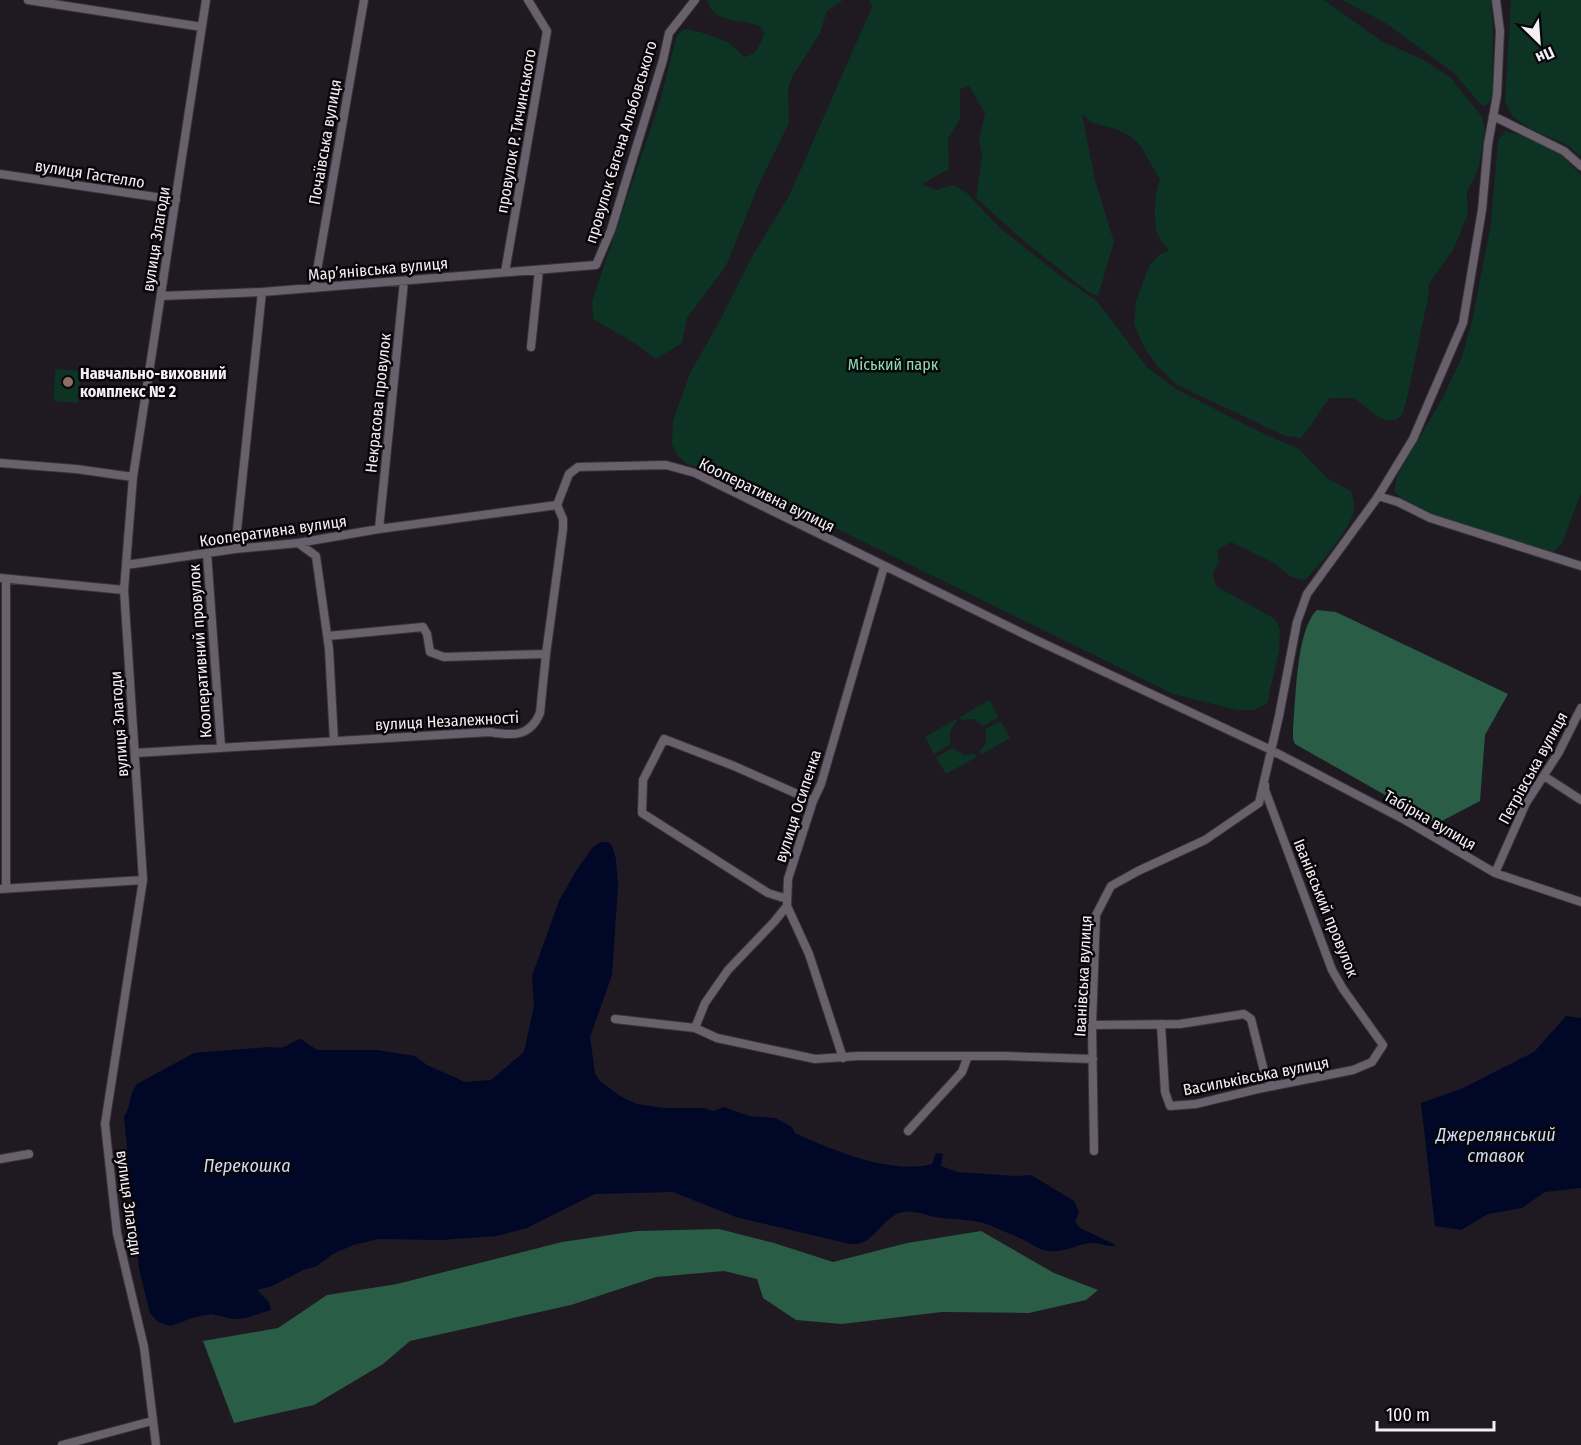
<svg xmlns="http://www.w3.org/2000/svg" width="1581" height="1445" font-family="'Fira Sans Condensed',sans-serif">
<style>
.green{fill:#0c3323}
.forest{fill:#295d46}
.water{fill:#000727}
.lines{fill:none;stroke-linecap:round;stroke-linejoin:round}
.minor-casing{stroke:#38343a;stroke-width:10}
.minor{stroke:#68616c;stroke-width:8}
.education-dot{fill:#8d6e63;stroke:#080609;stroke-width:2}
.labels{text-anchor:middle;dominant-baseline:central;stroke-width:5;stroke-linejoin:round;paint-order:stroke}
.street-label{font-size:16px;fill:#f3eff5;stroke:#080609}
.park-label{font-size:16px;fill:#8bddb4;stroke:#080609}
.poi-label{font-size:16px;font-weight:bold;fill:#f3eff5;stroke:#080609;text-anchor:start}
.water-label{font-size:18px;font-style:italic;fill:#ccdcf6;stroke:#080609}
</style>
<rect width="100%" height="100%" fill="#1f1922"/>
<path class="green" d="M707 0H843L827 11 820 33 792 77 788 89 789 123 759 184 726 266 687 318 682 343 656 359 634 343 593 319 592 301 660 101 677 35 684 29 700 32 728 42 745 57C757 54 760 45 764 34L761 27C741 17 714 26 707 0Z
M869 0H1324L1383 42 1422 59 1451 78 1482 117 1485 130 1479 166 1474 179 1467 191 1468 214 1453 250 1429 284 1428 298 1407 398 1402 415 1396 420H1385L1377 416 1354 398H1330C1319 410 1313 425 1301 438L1285 436 1177 385 1158 367 1144 347 1134 324 1136 301 1149 266 1160 254 1169 251C1166 246 1160 241 1158 235 1153 223 1154 192 1160 180L1140 145 1130 136 1116 129 1092 123 1082 114 1095 180 1114 242 1098 296 1088 292 1024 241 976 198 982 156 979 140 985 113 969 86 960 89V119L948 139 949 169 922 184 936 190 954 185 967 193 1000 228 1062 277 1097 301 1147 367 1176 389 1256 430 1299 449 1327 478 1351 491C1353 498 1355 503 1354 510 1351 529 1319 566 1305 580L1291 577 1274 563 1231 542 1217 550 1219 561 1213 574 1216 586 1275 619 1280 630 1279 651 1267 704 1254 710H1237L1173 694 813 517 719 475 687 464 677 455 672 444 673 421 690 373 717 326 754 253 789 196 872 7Z
M1342 0H1491L1493 29 1492 96 1488 104 1482 106 1454 73 1384 22Z
M1511 0H1581V157L1566 144 1531 129 1513 117 1505 102Z
M1506 131 1529 138 1556 150 1581 175V493L1562 544 1551 554 1433 514 1403 499 1394 492 1397 476 1442 399 1462 357 1472 321 1491 223 1498 140Z
M55 369 81 371 78 403 54 401Z
M989 700 999 717 983 726 973 719 961 720 960 717Z
M956 719 957 722C950 728 948 736 951 744L934 754 925 737Z
M1001 721 1010 738 981 755 979 752C986 746 988 738 985 729Z
M953 748 964 755 975 754 977 757 946 774 936 757Z"/>
<path class="forest" d="M1317 610 1336 612 1508 694 1485 735 1480 801 1440 822 1431 821 1295 744 1293 739V730C1296 699 1296 630 1317 610Z
M719 1229 774 1243 833 1262 907 1243 981 1231 1054 1273 1098 1290 1086 1300 1029 1313 942 1312 842 1324 796 1320 763 1298 757 1279 724 1271 656 1277 571 1305 410 1341 383 1364 314 1405 234 1423 203 1341 278 1328 327 1295 397 1284 562 1242 637 1231Z"/>
<path class="water" d="M601 842H608L612 846 616 859 618 886 612 975 590 1037 595 1073 600 1081 620 1096 637 1104 663 1108H703L713 1111 724 1107 749 1116 775 1118 792 1127 795 1133C831 1150 892 1175 932 1164L936 1153 943 1154 941 1166 957 1172 1015 1176 1031 1175 1074 1201 1079 1212 1075 1222 1080 1228 1116 1245C1107 1248 1103 1243 1094 1243 1079 1243 1064 1253 1049 1251 1039 1250 1032 1244 1024 1240 1013 1235 1001 1230 990 1225 969 1218 955 1220 935 1217 925 1215 913 1210 903 1212 881 1216 875 1247 850 1244L736 1217 673 1192 595 1194 527 1228 497 1236 441 1240 379 1239 353 1245 333 1254 317 1266 303 1270 272 1286 257 1290 269 1302 271 1310 246 1318 232 1319 211 1314 192 1318 171 1326 158 1322 150 1313 139 1269 124 1117C132 1105 128 1096 137 1084L194 1053 270 1047C290 1050 287 1042 301 1039L317 1050H377L415 1056 427 1065 465 1082 491 1080 524 1052 534 1006 532 976 559 901 576 871 593 847Z
M1566 1016 1581 1018V1188L1545 1192 1522 1208 1488 1214 1461 1230 1435 1226 1421 1103 1461 1089 1534 1052Z"/>
<g class="lines">
<g class="minor-casing">
<path id="minor" d="M28 0 202 27
M1493 116 1564 151 1581 166
M0 174 176 200
M505 272 547 31 528 0
M314 288 364 0
M161 296 262 292 596 265 611 230 663 60 669 33 695 0
M531 347 539 270
M0 463 76 469 133 477
M1378 496 1398 502 1430 518 1581 566
M557 505 569 474 578 467 666 465 695 473 1034 639 1271 750 1405 820 1495 873 1581 902
M379 529 404 281
M298 543 316 556 329 649 334 741
M235 549 262 292
M207 553 221 747
M126 565 235 549 298 543 379 529 557 505
M0 578 124 590
M6 579V889
M328 636 423 627 427 634 430 652 444 657 546 654
M135 753 490 732C513 736 530 737 540 713L546 654 563 529V519L557 505
M1544 776 1581 800
M1495 873 1526 803 1559 752 1581 708
M0 889 143 880
M787 899 768 893 642 813 643 780 664 739 734 766 813 801
M787 906 809 954 843 1058
M615 1019 695 1028 717 1038 815 1059 858 1056H1004L1093 1059
M1161 1024 1165 1092 1170 1106 1196 1104 1258 1089 1353 1070 1372 1062 1383 1045 1343 989 1332 970 1265 790V785
M1092 1025 1180 1024 1244 1014 1251 1019 1264 1071 1271 1086
M695 1028 705 1003 728 970 774 922 787 906 788 879 813 801 821 784 884 567
M908 1131 962 1072 968 1056
M1094 1151 1092 1025 1096 915 1111 886 1138 871 1205 840 1259 803 1279 716 1297 622 1307 594 1377 498 1413 439 1463 323 1482 210 1488 144 1497 95 1500 31 1496 0
M0 1159 29 1154
M62 1445 152 1421
M156 1445 144 1347 117 1233 105 1124 143 880 124 590 133 477 206 0"/>
</g>
<use href="#minor" class="minor"/>
</g>
<circle class="education-dot" cx="68" cy="382" r="6"/>
<g class="labels">
<g class="street-label">
<text transform="translate(516 131) rotate(-80)">провулок Р. Тичинського</text>
<text transform="translate(325 142) rotate(-80)">Почаївська вулиця</text>
<text transform="translate(621 142) rotate(-73)">провулок Євгена Альбовського</text>
<text transform="translate(90 174) rotate(9)">вулиця Гастелло</text>
<text transform="translate(156 239) rotate(-81)">вулиця Злагоди</text>
<text transform="translate(378 269) rotate(-5)">Мар’янівська вулиця</text>
<text transform="translate(378 403) rotate(-84)">Некрасова провулок</text>
<text transform="translate(767 495) rotate(26)">Кооперативна вулиця</text>
<text transform="translate(273 531) rotate(-8)">Кооперативна вулиця</text>
<text transform="translate(200 651) rotate(-94)">Кооперативний провулок</text>
<text transform="translate(447 721) rotate(-3)">вулиця Незалежності</text>
<text transform="translate(119 724) rotate(-94)">вулиця Злагоди</text>
<text transform="translate(1533 768) rotate(-61)">Петрівська вулиця</text>
<text transform="translate(798 806) rotate(-72)">вулиця Осипенка</text>
<text transform="translate(1430 820) rotate(30)">Табірна вулиця</text>
<text transform="translate(1326 908) rotate(68)">Іванівський провулок</text>
<text transform="translate(1083 976) rotate(-87)">Іванівська вулиця</text>
<text transform="translate(1256 1076) rotate(-11)">Васильківська вулиця</text>
<text transform="translate(129 1203) rotate(82)">вулиця Злагоди</text>
</g>
<g class="park-label">
<text x="893" y="364">Міський парк</text>
</g>
<g class="poi-label">
<text x="80" y="373">Навчально-виховний<tspan x="80" dy="18">комплекс № 2</tspan></text>
</g>
<g class="water-label">
<text x="1496" y="1135">Джерелянський<tspan x="1496" dy="21">ставок</tspan></text>
<text x="247" y="1166">Перекошка</text>
</g>
</g>
<g transform="translate(1539 42) rotate(155)" stroke="#080609" stroke-width="4.5" paint-order="stroke">
<path d="M0-4.5L10 22L0 15L-10 22Z" fill="#f3eff5"/>
<text y="-9" font-size="16" font-weight="bold" text-anchor="middle" fill="#f3eff5">Пн</text>
</g>
<path d="M1377 1421v9h117v-9" fill="none" stroke="#f3eff5" stroke-width="3"/>
<text x="1386" y="1421" font-size="18" fill="#f3eff5" stroke="#080609" stroke-width="4.5" paint-order="stroke">100 m</text>
</svg>
